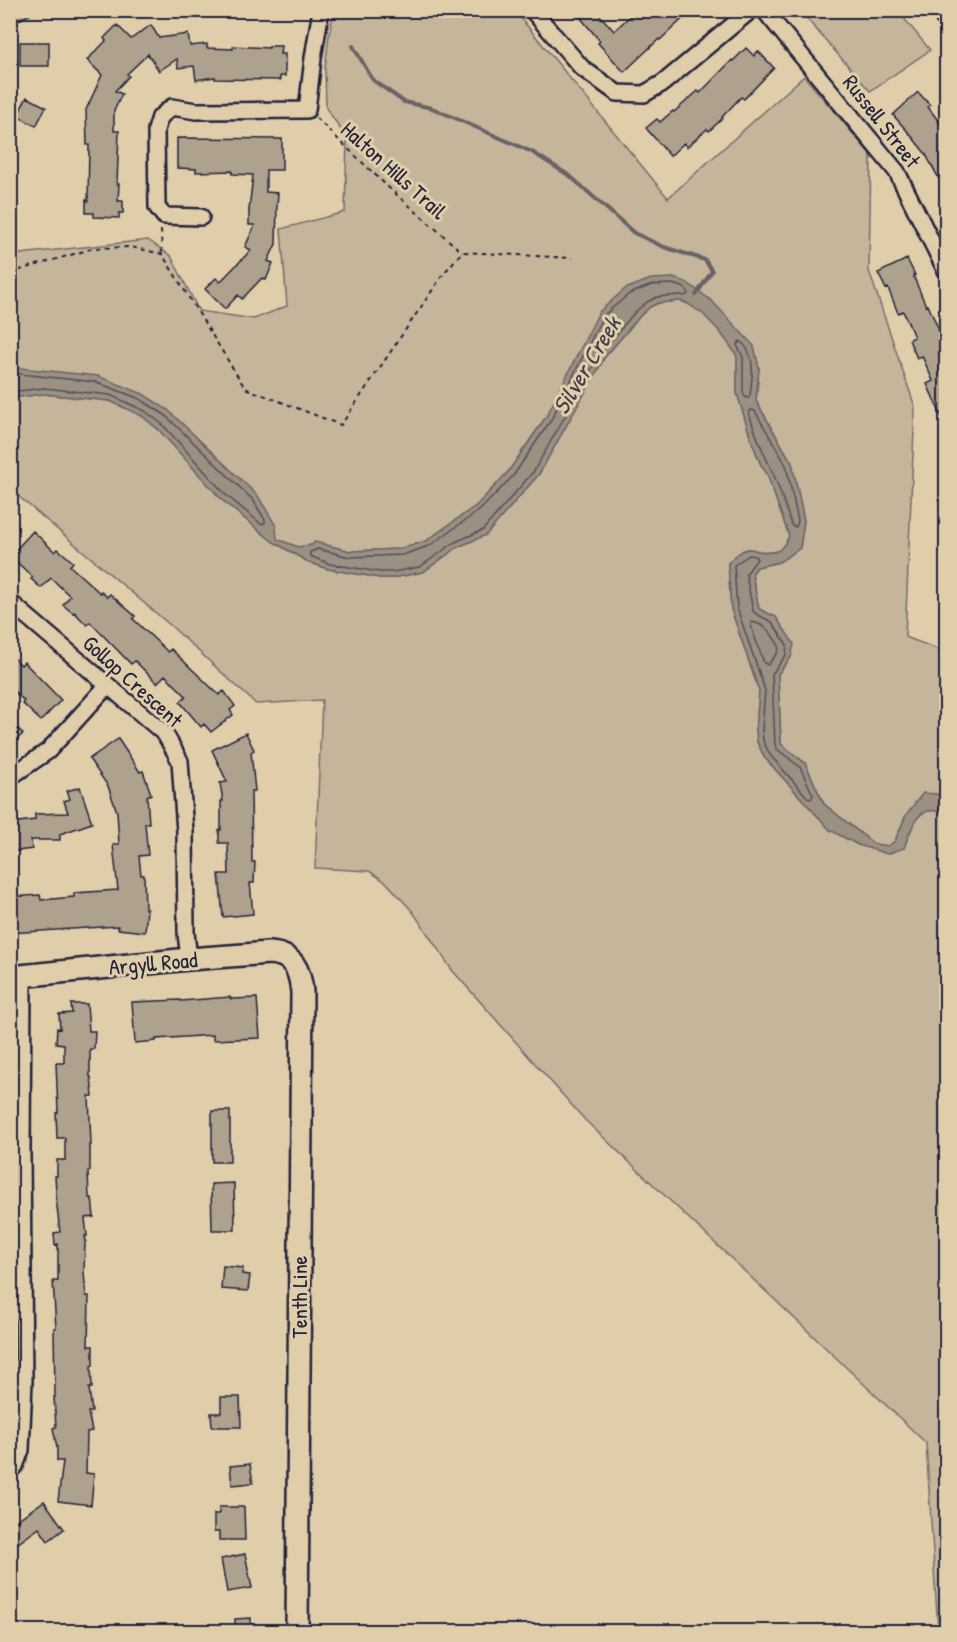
<svg xmlns="http://www.w3.org/2000/svg" width="957" height="1642" font-family="'Patrick Hand',sans-serif">
<style>
.green{fill:#c4b59b;stroke:#736c6b;stroke-width:1.5}
.water{fill:#9c9083;stroke:#6b6466;stroke-width:1.5}
.lines{fill:none;stroke-linecap:round;stroke-linejoin:round}
.shore{stroke:#534e58;stroke-width:1.5}
.stream{stroke:#6b6466;stroke-width:4}
.building{fill:#aea18e;stroke:#22223b;stroke-width:1.5}
.street-casing{stroke:#22223b;stroke-width:20}
.secondary-casing{stroke:#22223b;stroke-width:26}
.primary-casing{stroke:#22223b;stroke-width:27}
.path{stroke:#22223b;stroke-width:2;stroke-dasharray:4.5 4.5;stroke-linecap:butt}
.street{stroke:#e0ceab;stroke-width:15}
.secondary{stroke:#e0ceab;stroke-width:21}
.primary{stroke:#e0ceab;stroke-width:22}
.labels{text-anchor:middle;dominant-baseline:central;stroke-width:6;stroke-linejoin:round;paint-order:stroke}
.street-label{font-size:22px;fill:#22223b;stroke:#e0ceab}
.water-label{font-size:24px;font-style:italic;fill:#403e4d;stroke:#e0ceab}
</style>
<rect width="100%" height="100%" fill="#e0ceab"/>
<filter id="ink" filterUnits="userSpaceOnUse"><feTurbulence type="fractalNoise" baseFrequency=".0167" numOctaves="2"/><feDisplacementMap in="SourceGraphic" scale="12" xChannelSelector="R" yChannelSelector="G"/><feConvolveMatrix kernelMatrix="1 2 1 2 8 2 1 2 1" color-interpolation-filters="sRGB"/></filter>
<g filter="url(#ink)">
<path class="green" d="M420 10 424 15 428 10 515 11 668 198 804 76 871 155 869 271 915 407 905 637 946 652V798L937 794 906 815 895 841 888 846 874 844 824 804 805 763 781 744 778 674 791 657 776 617 759 609 752 574 757 567 779 562 800 548 804 521 792 463 756 401 759 368 673 278 546 417 508 472 477 505 426 541 400 549 350 551 315 542 312 545 298 547 276 539 168 410 11 367V255L148 240 171 256 199 311 254 319 287 306 281 229 345 212 347 138 326 108 325 68 329 35 334 11Z
M800 11H898L930 50 870 91Z
M680 301C705 308 722 334 736 354L737 358V393L751 439 760 463 767 474 789 536C781 553 776 554 758 551 756 550 750 549 748 549 741 550 734 559 728 563L731 609 759 691 756 729 757 742 765 758 830 830 858 845 904 848C913 825 916 803 946 813V1631H938L926 1443 585 1120 452 970 413 912 386 882 369 871 315 868 322 700 256 704 170 625 11 490 10 398 44 394 110 401 142 416 159 430 222 500 272 541 308 562 328 569 380 578H393L423 572 458 547 486 535 539 474 605 357 640 316 650 307 658 303Z"/>
<path class="water" d="M673 278 686 282 712 301 754 346 759 368 756 401 792 463 804 521 800 548 779 562 757 567 752 574 759 609 776 617 794 644 791 657 778 674 781 744 805 763 824 804 874 844 888 846 895 841 906 815 923 793 937 794 946 798V813C916 803 913 825 904 848L887 854 858 845 830 830 765 758 757 742 756 729 759 691 731 609 728 563C732 558 741 550 748 549 750 549 756 550 758 551 776 554 781 553 789 536L767 474 760 463 751 439 737 393V358L736 354 721 333 703 314 685 302 680 301 658 303 650 307 640 316 605 357 539 474 486 535 458 547 423 572 393 578H380L328 569 308 562 272 541 222 500 159 430 142 416 110 401 44 394 11 398V367L98 376 143 394 168 410 258 496 276 526 277 539 298 547 312 545 315 542 350 551 400 549 426 541 477 505 508 472 546 417 599 312 625 289 651 279Z"/>
<g class="lines">
<path class="shore" d="M672 284 683 287 688 291V294L685 296 680 295 657 297 647 302 635 312 600 354 534 471 483 530 455 542 420 567 393 572H380L330 564 310 556V552L318 549 350 557 402 555 429 546 480 510 513 476 551 420 603 316 629 294 652 285Z
M740 341C757 354 752 378 750 396L748 398 745 397 743 392V357L737 345Z
M10 373 96 382 140 399 165 415 253 500 265 520V523L261 524 226 495 163 425 145 411 110 395 44 388 10 392
M751 410 755 411 786 465 798 521 796 527 792 526C785 508 780 488 772 471 763 452 755 434 749 413Z
M749 555 755 556 757 559 746 574 753 611 756 614 772 622 787 645 786 655 772 674 775 745 777 749 800 767 813 795 811 799 808 798 770 755 763 741 762 729 765 690 737 608 734 565Z
M751 622C766 624 772 634 779 646L778 652 768 665 764 663 751 626Z"/>
<path class="stream" d="M353 46 373 80 404 102 432 108 532 152 570 176 634 233 664 247 705 260 712 271 696 295"/>
</g>
<path class="building" d="M10 10H39L13 23 10 16Z
M574 10H595L614 31 631 15 632 16 638 10H692L660 40 659 39 624 72 598 43 600 41Z
M117 25 131 39 151 25 159 38 188 34 190 46 207 44V48L233 49V46L269 48V46H281L280 54H285V76H280V80L215 79V77L196 80 194 66 178 68 177 59 159 71 148 54 127 74 129 76 115 91 122 94 114 111V131H119L117 184H119L118 201H123V213H119V218L94 217V213H86V200L88 201 89 145H87L86 110 102 75 87 60 106 41 104 38Z
M20 42H49V66H20Z
M746 48 754 56 758 51 774 68 744 99 741 97 722 117 723 118 709 131 707 129 687 147 684 143 670 156 646 128 657 119 660 122 673 111 674 112 698 91 700 93 732 60 733 61Z
M918 92 930 105 928 107 946 131V192L925 153 909 133 893 115Z
M27 97 46 107 36 126 17 116Z
M177 138 282 139V170H266V192L278 193 277 207 276 244 268 261 273 263 266 280 262 278 242 299 238 295 225 309 205 289 216 278 220 282 251 250 245 247 255 225H249V210L253 175 232 174V171L196 172V169L177 168Z
M907 259 915 275H913L926 306 928 305 946 346V426L927 384 933 381 922 356 917 358 909 340 914 337 903 311 898 313 888 288 886 289 878 273Z
M33 531 55 552 58 549 73 562 70 566 100 593 101 591 107 597 110 594 135 616 133 619 168 652 171 649 219 695 224 691 235 706 230 710 233 715 211 732 204 724 201 727 180 702 186 696 165 675 157 683 135 661 131 664 90 622 87 625 74 612 73 613 63 605 70 596 51 578 41 588 31 579 33 577 10 556Z
M10 654 21 665 24 662 61 700 41 721 22 703 24 701 10 687Z
M10 720 23 734 10 745Z
M246 733 254 750 251 752 255 791H251L252 862H255L254 883H250L253 914 223 917 219 874H229L228 843H219V830H221V801H223L220 783 227 782 212 750Z
M118 739 140 772 143 771 151 794 147 796 149 823H145L148 855 139 856 141 875H144L145 909H147L145 932 118 929V926L10 933V897L40 895 41 900 74 897V893L118 890 113 845 119 844 117 812 108 786 89 759Z
M80 787 92 823 60 834V840H31L32 849 10 852V823L35 820V814L68 813 64 801 70 799 67 791Z
M230 997 231 999 257 998 260 1038 213 1040V1035L156 1039V1041L135 1043 132 1002 180 1000 181 1001Z
M71 1004H87L89 1031H95L94 1049H90V1077H91L93 1096H89L91 1145H90V1171H88L89 1198H92L94 1217 85 1218 87 1236H85L86 1241 85 1242 84 1272 86 1296H89L88 1346H93V1366H91L92 1388H89L92 1412H88L92 1431 87 1432 86 1473 94 1474 91 1505 58 1501 63 1461H57V1448L53 1428 56 1427 54 1397H55L54 1328H56L53 1281H58V1244L55 1245 54 1233 60 1232 57 1207 55 1176H57V1160H65V1138H57L56 1113 58 1112 56 1063H64V1044L56 1043 57 1028 60 1029 59 1014 72 1013Z
M212 1111H230V1162H212Z
M234 1183 235 1230H212L211 1184Z
M223 1266 243 1268 242 1274 250 1275 248 1291 221 1289Z
M221 1397H240L241 1427H212L211 1413H221Z
M250 1464 253 1483 232 1485 230 1466Z
M44 1501 64 1529 48 1541 39 1528 10 1549V1525Z
M219 1507H244L245 1540H219V1532H214V1514H219Z
M245 1554 252 1588 227 1592 221 1559Z
M251 1618V1632H235V1619Z"/>
<g class="lines">
<g class="street-casing">
<path id="street" d="M532 10 582 68 617 93 644 94 663 83 751 10
M764 10 897 172 946 271
M201 217 164 216 157 207 156 130 160 117 172 107 196 111 307 110 313 58 321 10
M10 602 165 734 180 761 185 832 186 933 189 959
M10 777 48 751 107 686
M10 1469 15 1466 21 1450 24 1382 22 1154 23 976"/>
</g>
<g class="secondary-casing">
<path id="secondary" d="M10 977 189 959 269 953C294 954 300 971 302 992L297 1632"/>
</g>
<g class="primary-casing">
<path id="primary" d="M943 10 946 15"/>
</g>
<path class="path" d="M316 118 389 188 462 252
M161 230 162 254
M10 273 94 248 131 247 162 254 245 388 341 425 444 273 462 252 573 258"/>
<use href="#street" class="street"/>
<use href="#secondary" class="secondary"/>
<use href="#primary" class="primary"/>
</g>
</g>
<g class="labels">
<g class="street-label">
<text transform="translate(882 121) rotate(52)">Russell Street</text>
<text transform="translate(394 170) rotate(42)">Halton Hills Trail</text>
<text transform="translate(133 681) rotate(42)">Gollop Crescent</text>
<text transform="translate(153 963) rotate(-5)">Argyll Road</text>
<text transform="translate(299 1297) rotate(-90)">Tenth Line</text>
</g>
<g class="water-label">
<text transform="translate(586 365) rotate(-59)">Silver Creek</text>
</g>
</g>
<rect width="957" height="1642" fill="none" stroke="#e0ceab" stroke-width="36"/>
<rect x="18" y="18" width="921" height="1606" fill="none" stroke="#22223b" stroke-width="2" filter="url(#ink)"/>
</svg>
